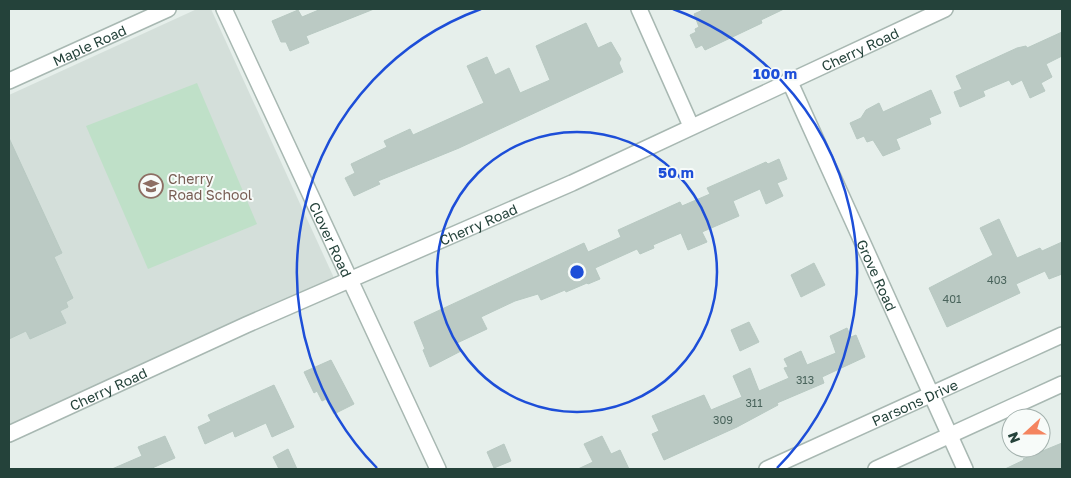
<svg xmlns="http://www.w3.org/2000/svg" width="1071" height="478" font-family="'Golos Text',sans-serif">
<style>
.built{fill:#d4dfda}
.green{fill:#bfe0c8}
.building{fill:#bbcac4;stroke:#b8c9c2}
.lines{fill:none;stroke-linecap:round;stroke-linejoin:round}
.minor-casing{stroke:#a8b8b2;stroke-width:18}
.minor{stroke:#fff;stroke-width:15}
.ring{fill:none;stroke:#1d4ed8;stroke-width:2.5}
.labels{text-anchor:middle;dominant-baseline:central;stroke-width:4;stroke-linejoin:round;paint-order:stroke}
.number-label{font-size:11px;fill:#4a645c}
.street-label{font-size:14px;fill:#24423a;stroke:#f7fbf9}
.education-label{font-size:14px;fill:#785e54;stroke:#f7fbf9;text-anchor:start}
.centre{fill:#1d4ed8;stroke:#f7fbf9;stroke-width:2.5}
.ring-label{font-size:15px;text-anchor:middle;font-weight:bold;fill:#1d4ed8;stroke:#f7fbf9;stroke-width:4;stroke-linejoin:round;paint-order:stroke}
</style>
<rect width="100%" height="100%" fill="#e6efeb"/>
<path class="built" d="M197 9H211L334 278 9 426V95Z"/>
<path class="green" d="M197 83 257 224 148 269 86 126Z"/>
<path class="building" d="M321 9H374L306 36 309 43 290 51 286 42H281L272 21 298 10 302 17Z
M705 9H784L761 20 762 23 705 50 702 45 696 48 690 35 696 32 695 29 699 27 694 14Z
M586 23 598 48 611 42 621 59 619 63 623 72 459 148 378 181 380 184 354 196 345 178 355 173 351 164 387 147 384 141 410 129 413 135 484 103 467 66 487 57 495 75 509 68 520 93 550 80 536 46Z
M1062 32V56L1046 64 1052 77 1041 83 1045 91 1030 98 1022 80 1012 85 1009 80 983 91 985 96 960 107 954 92 962 89 956 76 1017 48 1026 46 1027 48Z
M931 90 941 113 929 118 931 124 896 139 900 149 883 156 873 140 867 142 864 136 857 139 850 123 861 118 866 110 879 103 883 112Z
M9 138 62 253 54 257 73 298 66 302 68 307 60 311 66 323 30 339 26 331 9 339Z
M779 159 787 179 777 183 783 196 766 204 760 189 733 201 739 216 702 232 707 242 688 250 681 233 653 245 654 248 640 254 637 249 595 268 600 279 588 284 587 283 566 292 565 290 541 300 538 294 515 301 481 317 487 329 457 343 461 351 430 367 423 350 425 349 414 322 584 243 588 252 621 237 618 230 680 202 682 206 710 194 707 188 766 162 768 164Z
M999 219 1017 258 1040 248 1042 251 1062 242V274L1049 279 1045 271 1016 284 1020 293 947 327 929 288 993 255 980 228Z
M814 263 825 285 801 297 791 275Z
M749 322 759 342 740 351 731 330Z
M847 328 851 337 856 335 865 357 822 377 824 383 777 403 778 405 737 427 664 460 652 434 659 431 652 416 704 395 711 410 742 397 733 376 750 368 759 391 789 378 784 368 788 367 784 359 801 351 807 365 836 353 830 336Z
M331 360 354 404 334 414 326 399 322 401 317 391 314 393 304 372Z
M274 385 294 427 272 437 266 423 235 437 233 431 205 444 198 427 211 421 208 415Z
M165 436 175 458 150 469H112L142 456 138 447Z
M602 436 611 454 620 450 629 469H578L593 462 584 444Z
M1062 443V469H1005L1024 460 1023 459Z
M504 444 511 461 494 468 487 452Z
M288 449 297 469H279L273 457Z"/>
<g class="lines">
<g class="minor-casing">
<g id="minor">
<path id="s1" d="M224 9 438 469"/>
<path d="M639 9 691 126"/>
<path id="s2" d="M789 80 965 469"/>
<path id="s3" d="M9 81 168 9"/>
<path id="s4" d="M9 434 246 325 572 183 945 9"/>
<path id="s5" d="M767 469 1062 335"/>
<path d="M876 469 1062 384"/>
</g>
</g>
<use href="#minor" class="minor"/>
</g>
<g class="ring">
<circle cx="577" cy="272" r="140"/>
<path d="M377 468A280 280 0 0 1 481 9M673 9A280 280 0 0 1 777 468"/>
</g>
<defs>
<g id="school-ring" transform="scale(1.25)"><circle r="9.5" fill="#f7fbf9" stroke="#8d6e63" stroke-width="1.5"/><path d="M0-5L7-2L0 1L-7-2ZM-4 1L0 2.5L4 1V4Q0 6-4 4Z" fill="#8d6e63"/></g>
</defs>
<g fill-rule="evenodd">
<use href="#school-ring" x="151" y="186"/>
</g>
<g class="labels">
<g class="number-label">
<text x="997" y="279">403</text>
<text x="952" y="298">401</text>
<text x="805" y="379">313</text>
<text x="754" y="402">311</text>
<text x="723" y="419">309</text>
</g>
<g class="street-label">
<text stroke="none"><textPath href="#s3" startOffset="88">Maple Road</textPath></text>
<text stroke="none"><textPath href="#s4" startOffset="934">Cherry Road</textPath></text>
<text stroke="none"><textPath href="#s4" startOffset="514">Cherry Road</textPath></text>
<text stroke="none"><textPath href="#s1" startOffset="254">Clover Road</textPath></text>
<text stroke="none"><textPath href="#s2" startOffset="214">Grove Road</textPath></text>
<text stroke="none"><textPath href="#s4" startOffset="109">Cherry Road</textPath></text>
<text stroke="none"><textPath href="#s5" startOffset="162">Parsons Drive</textPath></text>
</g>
<g class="education-label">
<text x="168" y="178">Cherry<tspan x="168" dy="16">Road School</tspan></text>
</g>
</g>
<circle cx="577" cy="272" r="8" class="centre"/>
<g class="ring-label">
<text x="775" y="79">100 m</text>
<text x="676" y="178">50 m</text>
</g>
<rect width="1071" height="478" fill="none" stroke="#24423a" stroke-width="20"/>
<g transform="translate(1026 433) rotate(249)"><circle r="24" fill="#f7fbf9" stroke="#a3b1ad"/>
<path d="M0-4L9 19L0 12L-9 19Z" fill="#f4845f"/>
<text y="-8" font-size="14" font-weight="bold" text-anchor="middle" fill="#24423a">N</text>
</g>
</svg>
